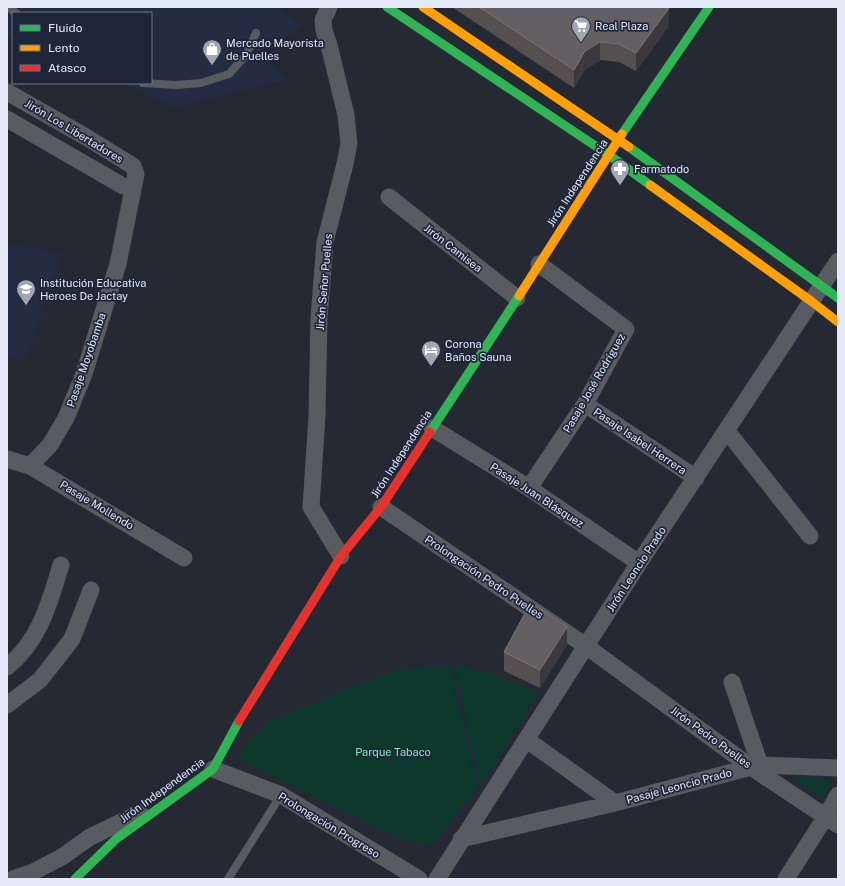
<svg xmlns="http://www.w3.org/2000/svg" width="845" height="886" font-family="'Public Sans',sans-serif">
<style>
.built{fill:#232c43}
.green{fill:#0c392b}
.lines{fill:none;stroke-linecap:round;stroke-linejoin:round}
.lane{stroke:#585b60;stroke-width:8}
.street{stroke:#585b60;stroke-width:17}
.fast{stroke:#30b455;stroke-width:9}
.slow{stroke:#ff9f0a;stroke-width:9}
.jam{stroke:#e5322d;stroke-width:9}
.wall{fill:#554f50}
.shaded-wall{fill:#3b393d}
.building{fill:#645f62;stroke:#787579}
.labels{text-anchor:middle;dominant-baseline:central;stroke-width:3.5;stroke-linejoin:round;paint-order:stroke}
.poi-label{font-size:11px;fill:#e3e9f6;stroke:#1e2639;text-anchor:start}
.street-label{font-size:11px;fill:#e3e9f6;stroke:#1e2639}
.park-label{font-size:11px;fill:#80eabe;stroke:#1e2639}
</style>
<rect width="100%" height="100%" fill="#242933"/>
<path class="built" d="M7 7H279L302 26 260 52 287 79 174 108 122 83H151V13H13V37L7 35Z
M7 244 63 253 26 360 7 358Z"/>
<path class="green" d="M454 665 495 675 538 693 480 787Z
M451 666 459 708 477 788 431 845 398 838 236 758 270 721 394 670Z
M794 778 834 779 822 799Z"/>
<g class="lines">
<path class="lane" d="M8 7 16 13
M143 83 176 85 201 83 229 74 246 55 256 33
M228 879 281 795"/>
<path class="street" d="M329 7 323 20 324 30 329 45 346 115 349 143 345 164 325 242 319 318 317 416 311 507 341 556
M7 92 86 137 133 166 136 174 118 264 84 374 66 418 50 445 30 466
M7 119 123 186 133 188
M389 197 517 298
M585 404 696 478
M432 428 529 488 639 563
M727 431 810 536
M7 459 30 466 184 558
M529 488 585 404 626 329 539 264
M381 507 586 646 751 767 838 825
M7 667C40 641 49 603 61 565
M732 682 760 765
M7 705 40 680 72 639 91 590
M527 740 615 803
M213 769 281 795 419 879
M461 839 615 803 751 767 760 765 838 768
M13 879 33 872 62 857 90 837 140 813
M437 879 639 563 838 261
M786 879 826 816 838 795"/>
<path class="fast" d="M387 7 609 155 650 185
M622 134 709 7
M629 147 838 298
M430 432 519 296
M75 879 116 839 213 769 239 721"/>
<path class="slow" d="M423 7 629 147
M650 185 811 301 838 322
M519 296 622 134"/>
<path class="jam" d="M239 721 341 556 381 507 430 432"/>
</g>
<path class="wall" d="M452 7H668L669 26 636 71 619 62 600 60 585 70 574 88Z
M567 645 540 688 504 671V652Z"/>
<path class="shaded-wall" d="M669 8V26L636 71V53Z
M600 42V60L585 70 574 88V70L585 51Z
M567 627V645L540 688V670Z"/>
<path class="building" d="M479 7H668L669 8 636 53 619 44 600 42 585 51 574 70Z
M532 603 567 627 540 670 504 652 524 615Z"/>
<defs>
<g id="supermarket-pin" transform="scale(1)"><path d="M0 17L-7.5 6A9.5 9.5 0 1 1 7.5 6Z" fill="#a0a6b2" stroke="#1e2639"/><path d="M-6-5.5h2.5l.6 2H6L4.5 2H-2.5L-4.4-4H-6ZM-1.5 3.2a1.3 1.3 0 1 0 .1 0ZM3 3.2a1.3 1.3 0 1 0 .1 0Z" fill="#fff"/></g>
<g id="shop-pin" transform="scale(1)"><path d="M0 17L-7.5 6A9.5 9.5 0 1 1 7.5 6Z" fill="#a0a6b2" stroke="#1e2639"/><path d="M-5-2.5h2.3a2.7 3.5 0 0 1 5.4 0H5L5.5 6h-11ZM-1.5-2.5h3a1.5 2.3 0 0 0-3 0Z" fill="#fff"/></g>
<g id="pharmacy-pin" transform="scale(1)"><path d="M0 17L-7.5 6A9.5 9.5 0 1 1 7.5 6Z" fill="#a0a6b2" stroke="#1e2639"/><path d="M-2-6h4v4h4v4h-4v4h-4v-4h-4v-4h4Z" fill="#fff"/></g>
<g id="school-pin" transform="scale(1)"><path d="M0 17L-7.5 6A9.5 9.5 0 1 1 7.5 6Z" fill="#a0a6b2" stroke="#1e2639"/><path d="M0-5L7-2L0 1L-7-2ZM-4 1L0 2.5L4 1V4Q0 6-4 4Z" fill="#fff"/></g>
<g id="hotel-pin" transform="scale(1)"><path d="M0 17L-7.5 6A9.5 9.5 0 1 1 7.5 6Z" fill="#a0a6b2" stroke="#1e2639"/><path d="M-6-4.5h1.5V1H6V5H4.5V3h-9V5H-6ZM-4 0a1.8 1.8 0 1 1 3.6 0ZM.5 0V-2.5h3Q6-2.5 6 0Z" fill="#fff"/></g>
</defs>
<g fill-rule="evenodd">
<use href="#supermarket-pin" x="581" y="26"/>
<use href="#shop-pin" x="212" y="49"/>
<use href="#pharmacy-pin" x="620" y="169"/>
<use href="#school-pin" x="26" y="289"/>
<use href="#hotel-pin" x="431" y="350"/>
</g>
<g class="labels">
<g class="poi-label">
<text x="595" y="26">Real Plaza</text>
<text x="226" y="43">Mercado Mayorista<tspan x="226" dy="13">de Puelles</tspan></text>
<text x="634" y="169">Farmatodo</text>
<text x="40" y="283">Institución Educativa<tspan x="40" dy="13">Heroes De Jactay</tspan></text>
<text x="445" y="344">Corona<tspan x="445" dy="13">Baños Sauna</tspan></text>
</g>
<g class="street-label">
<text transform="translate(74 131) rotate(31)">Jirón Los Libertadores</text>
<text transform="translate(577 183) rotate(-57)">Jirón Independencia</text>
<text transform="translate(453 248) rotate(38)">Jirón Camisea</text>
<text transform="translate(324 282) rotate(-85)">Jirón Señor Puelles</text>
<text transform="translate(86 360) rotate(-71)">Pasaje Moyobamba</text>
<text transform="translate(594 383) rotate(-60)">Pasaje José Rodríguez</text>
<text transform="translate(640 441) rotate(34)">Pasaje Isabel Herrera</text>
<text transform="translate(401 454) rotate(-57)">Jirón Independencia</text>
<text transform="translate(537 495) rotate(33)">Pasaje Juan Blásquez</text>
<text transform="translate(97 505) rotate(31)">Pasaje Mollendo</text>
<text transform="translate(636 569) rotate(-57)">Jirón Leoncio Prado</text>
<text transform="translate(484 577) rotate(34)">Prolongación Pedro Puelles</text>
<text transform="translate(711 737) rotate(36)">Jirón Pedro Puelles</text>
<text transform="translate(679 786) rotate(-15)">Pasaje Leoncio Prado</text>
<text transform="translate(162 790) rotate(-36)">Jirón Independencia</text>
<text transform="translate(329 825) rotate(31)">Prolongación Progreso</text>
</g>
<g class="park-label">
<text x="393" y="752">Parque Tabaco</text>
</g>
</g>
<rect width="845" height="886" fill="none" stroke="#e3e9f6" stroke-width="16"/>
<rect x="12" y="12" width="140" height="72" fill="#1e2639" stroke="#6d7485"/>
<rect x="20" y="25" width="20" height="6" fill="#30b455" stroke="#6d7485"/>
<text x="48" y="32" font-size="12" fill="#e3e9f6">Fluido</text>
<rect x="20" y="45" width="20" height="6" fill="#ff9f0a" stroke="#6d7485"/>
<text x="48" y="52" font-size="12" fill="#e3e9f6">Lento</text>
<rect x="20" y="65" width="20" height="6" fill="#e5322d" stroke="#6d7485"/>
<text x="48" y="72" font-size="12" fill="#e3e9f6">Atasco</text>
</svg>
